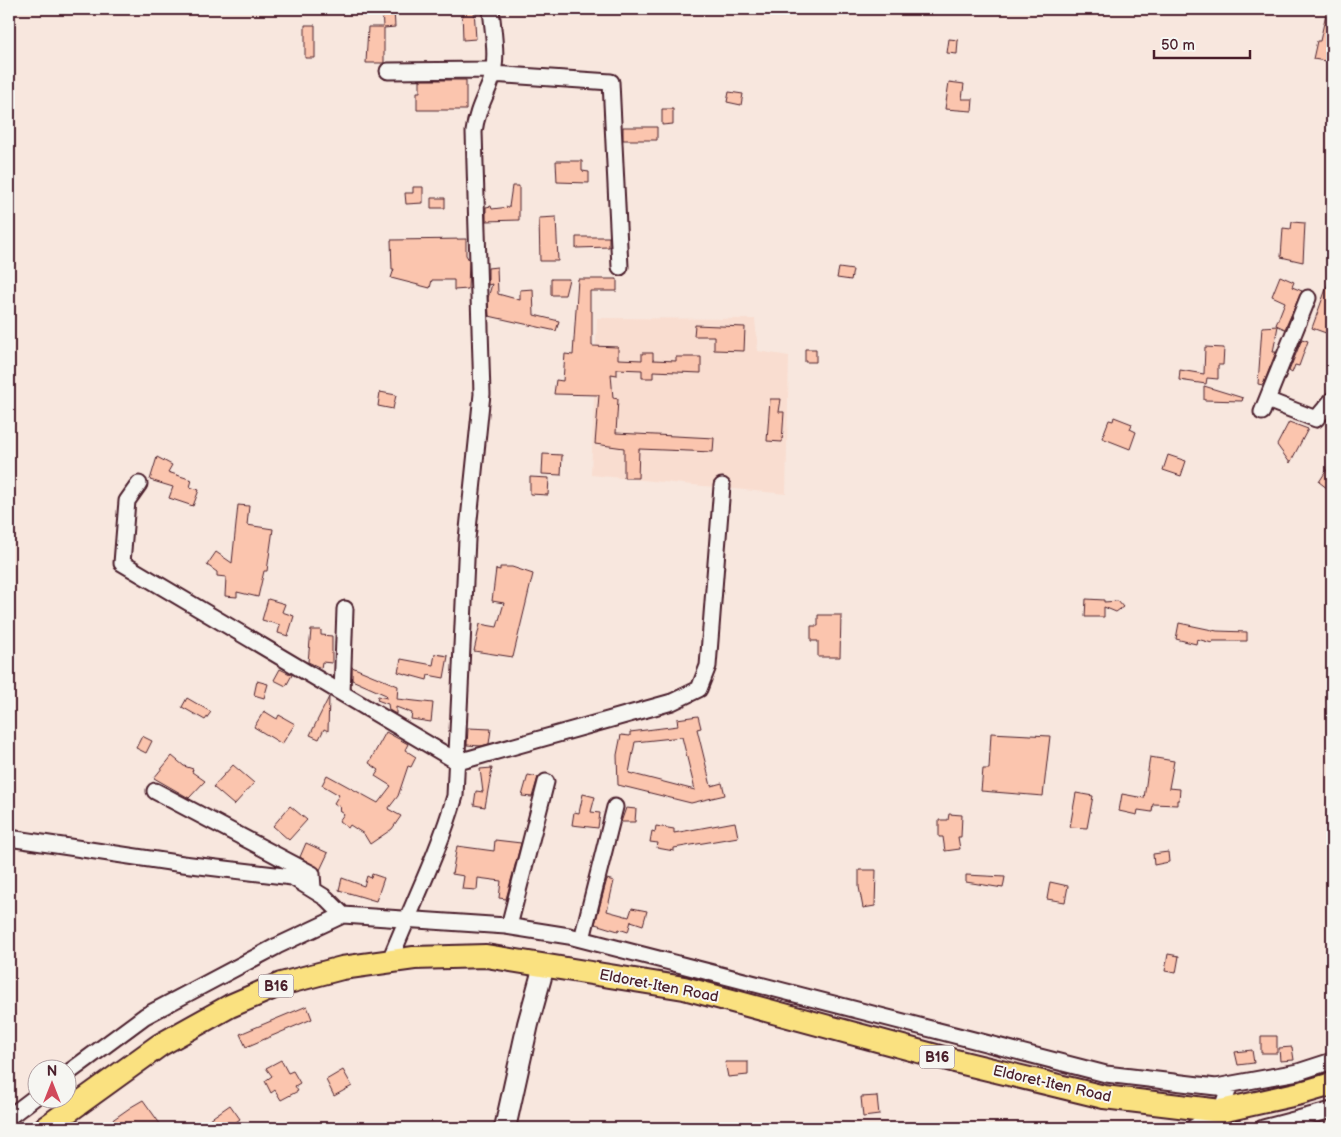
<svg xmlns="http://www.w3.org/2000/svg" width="1341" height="1137" font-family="'Balsamiq Sans',sans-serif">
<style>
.built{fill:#f9ddd0}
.building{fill:#fbc5ae;stroke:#4a1f2b;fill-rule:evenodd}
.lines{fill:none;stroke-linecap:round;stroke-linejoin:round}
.street-casing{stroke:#4a1f2b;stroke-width:19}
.secondary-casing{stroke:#4a1f2b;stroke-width:24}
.primary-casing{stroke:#4a1f2b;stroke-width:26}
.street{stroke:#f6f6f2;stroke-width:15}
.secondary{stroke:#f6f6f2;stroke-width:20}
.primary{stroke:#fae180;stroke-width:22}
.labels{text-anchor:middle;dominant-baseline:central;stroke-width:4;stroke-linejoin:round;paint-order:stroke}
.shield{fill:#f6f6f2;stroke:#7e6067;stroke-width:1}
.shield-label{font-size:14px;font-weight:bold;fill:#4a1f2b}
.street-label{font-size:15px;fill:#4a1f2b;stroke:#f6f6f2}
</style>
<rect width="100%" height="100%" fill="#f8e7de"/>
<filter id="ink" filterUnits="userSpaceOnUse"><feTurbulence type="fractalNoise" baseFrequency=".02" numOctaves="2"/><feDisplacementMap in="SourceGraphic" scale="10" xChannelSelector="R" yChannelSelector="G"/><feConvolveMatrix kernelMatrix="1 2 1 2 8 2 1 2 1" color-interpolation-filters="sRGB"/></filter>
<g filter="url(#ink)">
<path class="built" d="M597 318 755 319 758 351 789 356 786 494 591 475Z"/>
<path class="building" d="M382 9H394L395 27 384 28V63H366L368 27H383Z
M462 9H474L476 39 463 40Z
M1327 9H1332V62L1313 59 1317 41H1320Z
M305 25H315V58H305Z
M949 39 958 40 957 54 947 53Z
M420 80H466V110H417V92H420Z
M949 82 964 84 962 99H973L972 111 945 109Z
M729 92 743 94 741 105 727 102Z
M662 109H673V124L662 125Z
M623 127H657V140H623Z
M556 161H582V171L589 172V183L557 182Z
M512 186H519V220L486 221V207L491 206 492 209 509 207Z
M413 187H423V203L406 204 405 193H413Z
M431 198H445V208H431Z
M556 217 558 261H540L539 218Z
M1292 222 1305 223 1303 262 1281 257 1283 228 1291 229Z
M576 237H609V247L576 248Z
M466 239V255L469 260 468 289 454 290V280H432L430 288 391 278 394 269H392L391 240Z
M497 267 498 294 520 300V290L533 289 534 315 559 321 556 331 489 316 488 298 492 284 488 285V268Z
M839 268 853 270 851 280 837 278Z
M1331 275 1332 331 1328 329 1326 333 1312 328Z
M1280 276 1294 282 1292 287 1302 291 1285 329 1276 325 1285 302 1272 296Z
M551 279H569L565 295H551Z
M578 279H617V291H590V311H592V346L618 347V359L642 360V353H653V360L676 361V357H701V373L653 371V378H642V370L617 369V375L611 374 613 398 618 399 616 433 714 438 713 452 639 449 638 478H624V448L595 444 599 395 554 394 556 380 563 381 565 354 573 355Z
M695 325 745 327 744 351 714 350V336H694Z
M1278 326 1273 352H1276L1263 385 1258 384 1262 327Z
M1302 339 1308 341 1299 366 1295 365 1292 373 1289 371Z
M1205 347 1224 348 1223 365H1218V379L1207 378 1206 384 1179 380 1180 370 1204 374Z
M805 349H816V362H805Z
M1204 386 1243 398 1242 401 1204 400Z
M380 392 396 395 393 409 378 406Z
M770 399H781L779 412H784L782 442 767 441Z
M1114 417 1132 424 1130 429 1136 432 1130 449 1102 438 1109 420 1113 421Z
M1289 422 1308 429 1290 463 1277 445Z
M543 454 562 455 561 475 542 474Z
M1168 455 1186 461 1181 476 1163 470Z
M157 457 172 465 168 472 192 480 190 487 199 490 193 506 169 498 173 487 150 480Z
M1332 462V492L1319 482Z
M530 477 549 478 548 495 530 494Z
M238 505 249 506 247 525 273 529 267 571H264L258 597 237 592V597L225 596 226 577 217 576V572L207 565 216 552 232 563Z
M500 567H512L533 574 513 657 474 651 480 624 497 627 504 603 492 601 496 569 500 570Z
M268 599 285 604 282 612 294 616 288 636 278 633 280 625 262 620Z
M1086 599 1104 600V602L1118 601 1123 607 1116 612 1104 607V617H1085Z
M818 615H841L840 657H818V641H811V626H818Z
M1179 623 1217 631 1247 632V641H1213L1212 643 1197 639 1196 644 1176 639Z
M311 630H321V635L332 636V663L322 662 321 668 308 662Z
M435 654 448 656 444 678 428 675 427 680 398 672 401 659 433 665Z
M352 667 398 686 397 699 433 703 431 722 411 719 412 713 396 707V714L389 710 388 704 377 700 378 696 387 698 386 695 352 680Z
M280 669 292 675 286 686 274 680Z
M257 681 268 684 264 698 254 695Z
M329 697 328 731 324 729 319 739 310 735Z
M187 698 211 712 205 720 182 707Z
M264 711 277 719 279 715 295 724 282 744 254 727Z
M698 716 701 728 697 729 711 786 722 783 725 795 691 803 618 785 617 755 621 735 630 736V732L678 726 677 719ZM682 737 695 790 629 773 635 742Z
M468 728 491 729 489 744 481 746 467 745Z
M386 732 408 744 405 750 416 757 411 767 408 766 398 796 388 809 401 816 392 829 370 844 364 834 350 825 348 828 339 821 344 814 339 810 341 808 334 803 339 795 322 785 327 775 378 803 391 786 375 776 379 770 369 763Z
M991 733 1050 736 1043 796 981 791 983 769H989Z
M142 736 152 741 146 753 136 748Z
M172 756 184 766 193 769 192 772 205 781 189 798 154 778Z
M1150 757 1174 761 1169 788 1180 789 1179 800H1177V805L1153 804 1152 812 1138 810 1137 815 1119 811 1122 794 1144 798Z
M233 765 254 783 234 805 213 787Z
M492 768 485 807 474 805 476 791 483 792 480 769Z
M528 775 538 777 532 797 522 796Z
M1076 793 1093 796 1087 828 1070 827Z
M583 794 595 797 591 812 600 813 598 828 572 825 574 812 579 813Z
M290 806 307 820 289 840 273 826Z
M626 808 636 809 635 822H621Z
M949 814 962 815 961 837H958L960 849 945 851 943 837H939V820H948Z
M735 822 738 837 674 848V851L657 848 658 843 650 842 652 831 655 832 656 826 674 829V833Z
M495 840 521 843 506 899 499 898 501 881 478 878 477 890 462 889 464 876 452 874 457 846 494 851Z
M306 843 328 853 320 870 300 857Z
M1168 852 1169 862 1154 865 1153 854Z
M859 870H876L875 906 863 908 859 887Z
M372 874 384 878 376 901 339 890 342 878 364 886 367 876 371 878Z
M966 875 1005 877 1003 888 966 882Z
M607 879 614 881 607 911 629 917 632 908 647 911 643 925 631 921 628 932 619 929 618 931 595 924Z
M1050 882 1068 886 1065 902 1047 899Z
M1168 954 1179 956 1176 973 1165 971Z
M307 1006 312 1019 246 1047 240 1034Z
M1261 1036H1277V1053H1261Z
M1292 1047 1294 1060 1280 1061 1279 1048Z
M1252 1050 1254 1063 1238 1065 1235 1052Z
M281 1060 288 1073 293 1071 300 1083 295 1086 298 1091 281 1100 275 1090 271 1093 265 1081 272 1076 266 1068Z
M725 1062H748V1075L728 1077Z
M343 1070 352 1086 334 1096 326 1080Z
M877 1096 879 1115 863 1117 861 1097Z
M143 1100 163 1128H101L131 1107Z
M230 1105 240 1119 228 1128H216L210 1119Z"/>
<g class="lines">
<g class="street-casing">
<path id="street" d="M388 71 487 70 492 74 611 82 620 267
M1267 400 1316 419 1332 400
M1262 412 1308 298
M139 484 127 501 122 563 458 762 672 702 699 689 708 666 722 486
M342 693 345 609
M155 791 312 874 313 888
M9 838 183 864 292 877 326 898 343 915 506 926 569 936 1106 1074 1216 1087 1298 1072 1332 1061
M509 926 546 782
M582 939 615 807
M390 960C412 905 439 852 455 796L467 539 482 394 474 132C476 114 483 101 490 84 499 61 493 32 491 9
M68 1073 145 1016 277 946 343 915
M9 1117 38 1095
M1204 1122 1221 1128
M1193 1128 1221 1111 1230 1085
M1263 1128 1332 1110"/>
</g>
<g class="secondary-casing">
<path id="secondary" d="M505 1128 528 1024 544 966"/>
</g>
<g class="primary-casing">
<path id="primary" d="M45 1128 160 1045 230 1006 281 984 342 968 414 958 486 956 684 988 955 1061 1104 1097 1221 1111 1301 1093 1332 1084"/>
</g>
<use href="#street" class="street"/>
<use href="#secondary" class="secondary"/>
<use href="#primary" class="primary"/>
</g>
</g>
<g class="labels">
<g class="shield">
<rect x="258.5" y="974.5" width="35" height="23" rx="4"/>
<rect x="919.5" y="1045.5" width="35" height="23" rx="4"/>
</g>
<g class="shield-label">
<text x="276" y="986">B16</text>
<text x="937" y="1057">B16</text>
</g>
<g class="street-label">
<text transform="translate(659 986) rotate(11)">Eldoret-Iten Road</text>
<text transform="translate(1052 1084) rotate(13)">Eldoret-Iten Road</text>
</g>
</g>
<rect width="1341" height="1137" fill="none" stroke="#f6f6f2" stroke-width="30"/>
<rect x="15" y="15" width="1311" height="1107" fill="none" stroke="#4a1f2b" stroke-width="2" filter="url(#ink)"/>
<g transform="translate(52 1084)"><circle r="24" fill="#f6f6f2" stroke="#b1a0a2"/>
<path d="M0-4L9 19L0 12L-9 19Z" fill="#d1495b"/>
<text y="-8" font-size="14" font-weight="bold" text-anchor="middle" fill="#4a1f2b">N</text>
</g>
<path d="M1154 50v8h96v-8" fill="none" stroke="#4a1f2b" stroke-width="2.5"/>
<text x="1161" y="50" font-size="15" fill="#4a1f2b" stroke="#f6f6f2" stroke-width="4" paint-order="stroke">50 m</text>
</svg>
